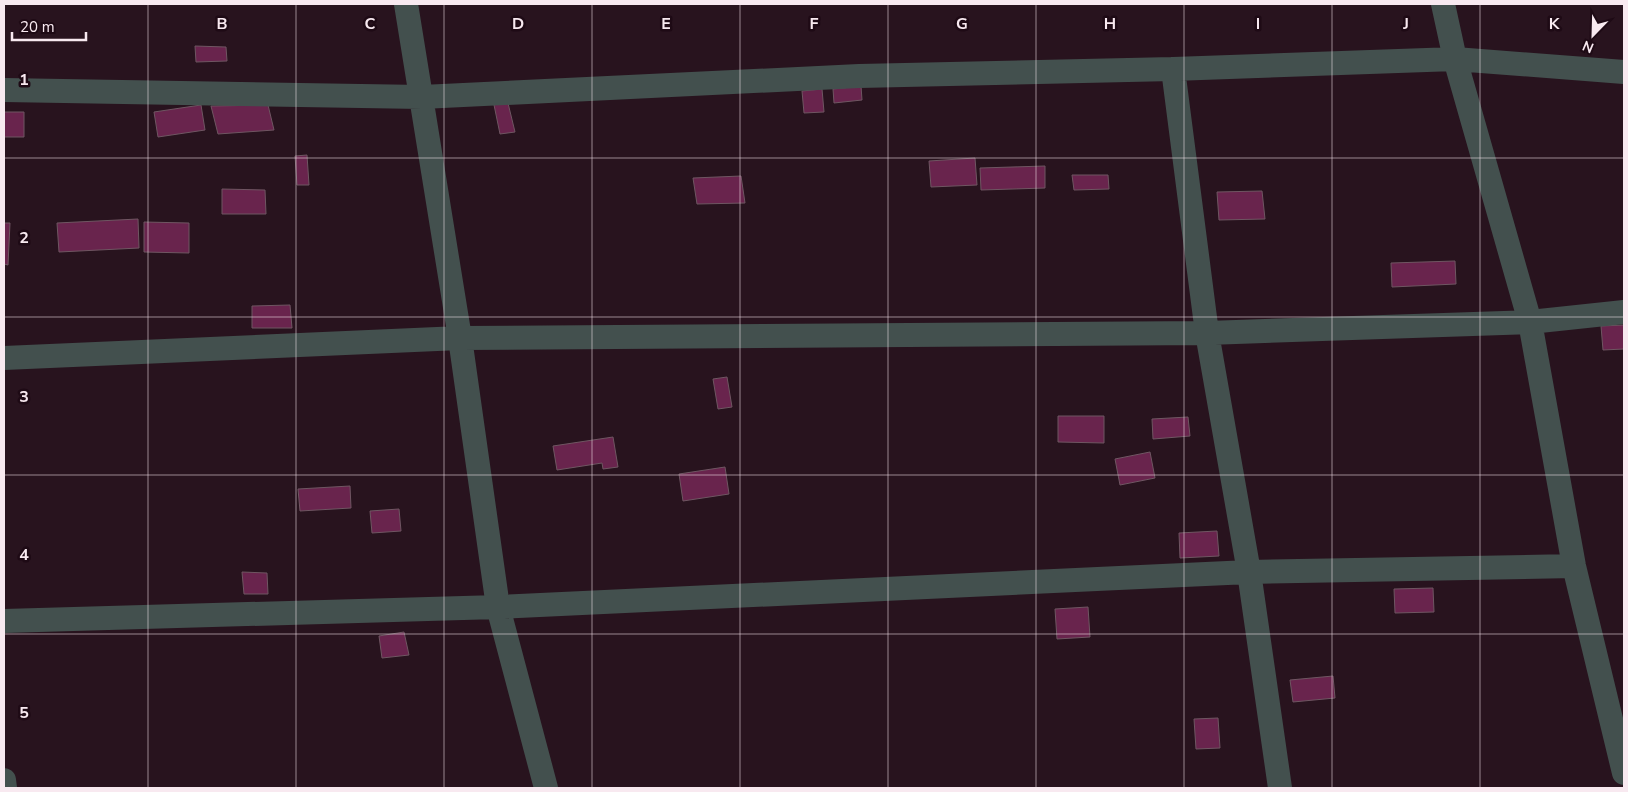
<svg xmlns="http://www.w3.org/2000/svg" width="1628" height="792" font-family="'Nunito Sans',sans-serif">
<style>
.building{fill:#69244d;stroke:#6f5662}
.lines{fill:none;stroke-linecap:round;stroke-linejoin:round}
.minor{stroke:#43504e;stroke-width:24}
.grid{fill:none;stroke:#f8e9f0;stroke-width:1;stroke-opacity:0.55}
.grid-label{font-size:16px;text-anchor:middle;font-weight:bold;fill:#f8e9f0;stroke:#1e0a15;stroke-width:5;stroke-linejoin:round;paint-order:stroke}
</style>
<rect width="100%" height="100%" fill="#28131e"/>
<path class="building" d="M195 46 226 47 227 61 196 62Z
M861 86 862 100 834 103 833 89Z
M822 89 824 112 804 113 802 91Z
M507 99 515 132 500 134 493 100Z
M201 105 205 130 158 137 154 112Z
M268 105 274 130 218 134 211 106Z
M4 112H24V137H4Z
M307 155 309 185H297L295 156Z
M975 158 977 185 931 187 929 161Z
M1045 166V188L981 190 980 168Z
M1072 175H1108L1109 189 1074 190Z
M741 176 745 203 697 204 693 178Z
M222 189 265 190 266 214H222Z
M1262 191 1265 219 1219 220 1217 192Z
M138 219 139 248 59 252 57 223Z
M144 222 189 223V253L144 252Z
M4 223H10L8 265 4 264Z
M1455 261 1456 284 1392 287 1391 263Z
M290 305 292 328H252V306Z
M1624 325V349L1603 350 1601 326Z
M727 377 732 407 718 409 713 379Z
M1058 416H1104V443L1058 442Z
M1188 417 1190 436 1153 439 1152 419Z
M613 437 618 467 603 469 602 463 557 470 553 446Z
M1150 452 1155 478 1120 485 1115 459Z
M725 467 729 494 683 501 679 474Z
M350 486 351 508 300 511 298 489Z
M399 509 401 531 372 533 370 511Z
M1217 531 1219 556 1180 558 1179 533Z
M242 572 267 573 268 594H244Z
M1433 588 1434 612 1395 613 1394 589Z
M1088 607 1090 637 1057 639 1055 609Z
M404 632 409 655 382 658 379 636Z
M1333 676 1335 698 1293 702 1290 680Z
M1218 718 1220 748 1196 749 1194 719Z"/>
<g class="lines">
<path class="minor" d="M406 4 460 338 498 607 546 788
M1443 4 1455 59 1530 322 1574 566 1624 773
M1173 69 1207 333 1249 572 1280 788
M4 90 422 97 859 76 1173 69 1455 59 1624 72
M4 358 460 338 1207 333 1530 322 1624 312
M4 621 498 607 1249 572 1574 566
M4 780 5 788"/>
</g>
<path class="grid" d="M148 4V788M296 4V788M444 4V788M592 4V788M740 4V788M888 4V788M1036 4V788M1184 4V788M1332 4V788M1480 4V788M4 158H1624M4 317H1624M4 475H1624M4 634H1624"/>
<g class="grid-label">
<text x="222" y="29">B</text>
<text x="370" y="29">C</text>
<text x="518" y="29">D</text>
<text x="666" y="29">E</text>
<text x="814" y="29">F</text>
<text x="962" y="29">G</text>
<text x="1110" y="29">H</text>
<text x="1258" y="29">I</text>
<text x="1406" y="29">J</text>
<text x="1554" y="29">K</text>
<text x="24" y="85">1</text>
<text x="24" y="243">2</text>
<text x="24" y="402">3</text>
<text x="24" y="560">4</text>
<text x="24" y="718">5</text>
</g>
<rect width="1628" height="792" fill="none" stroke="#f8e9f0" stroke-width="10"/>
<g transform="translate(1593 35) rotate(203)" stroke="#1e0a15" stroke-width="4" paint-order="stroke">
<path d="M0-4L9 19L0 12L-9 19Z" fill="#f8e9f0"/>
<text y="-8" font-size="14" font-weight="bold" text-anchor="middle" fill="#f8e9f0">N</text>
</g>
<path d="M12 32v8h74v-8" fill="none" stroke="#f8e9f0" stroke-width="2.5"/>
<text x="20" y="32" font-size="15" fill="#f8e9f0" stroke="#1e0a15" stroke-width="4" paint-order="stroke">20 m</text>
</svg>
